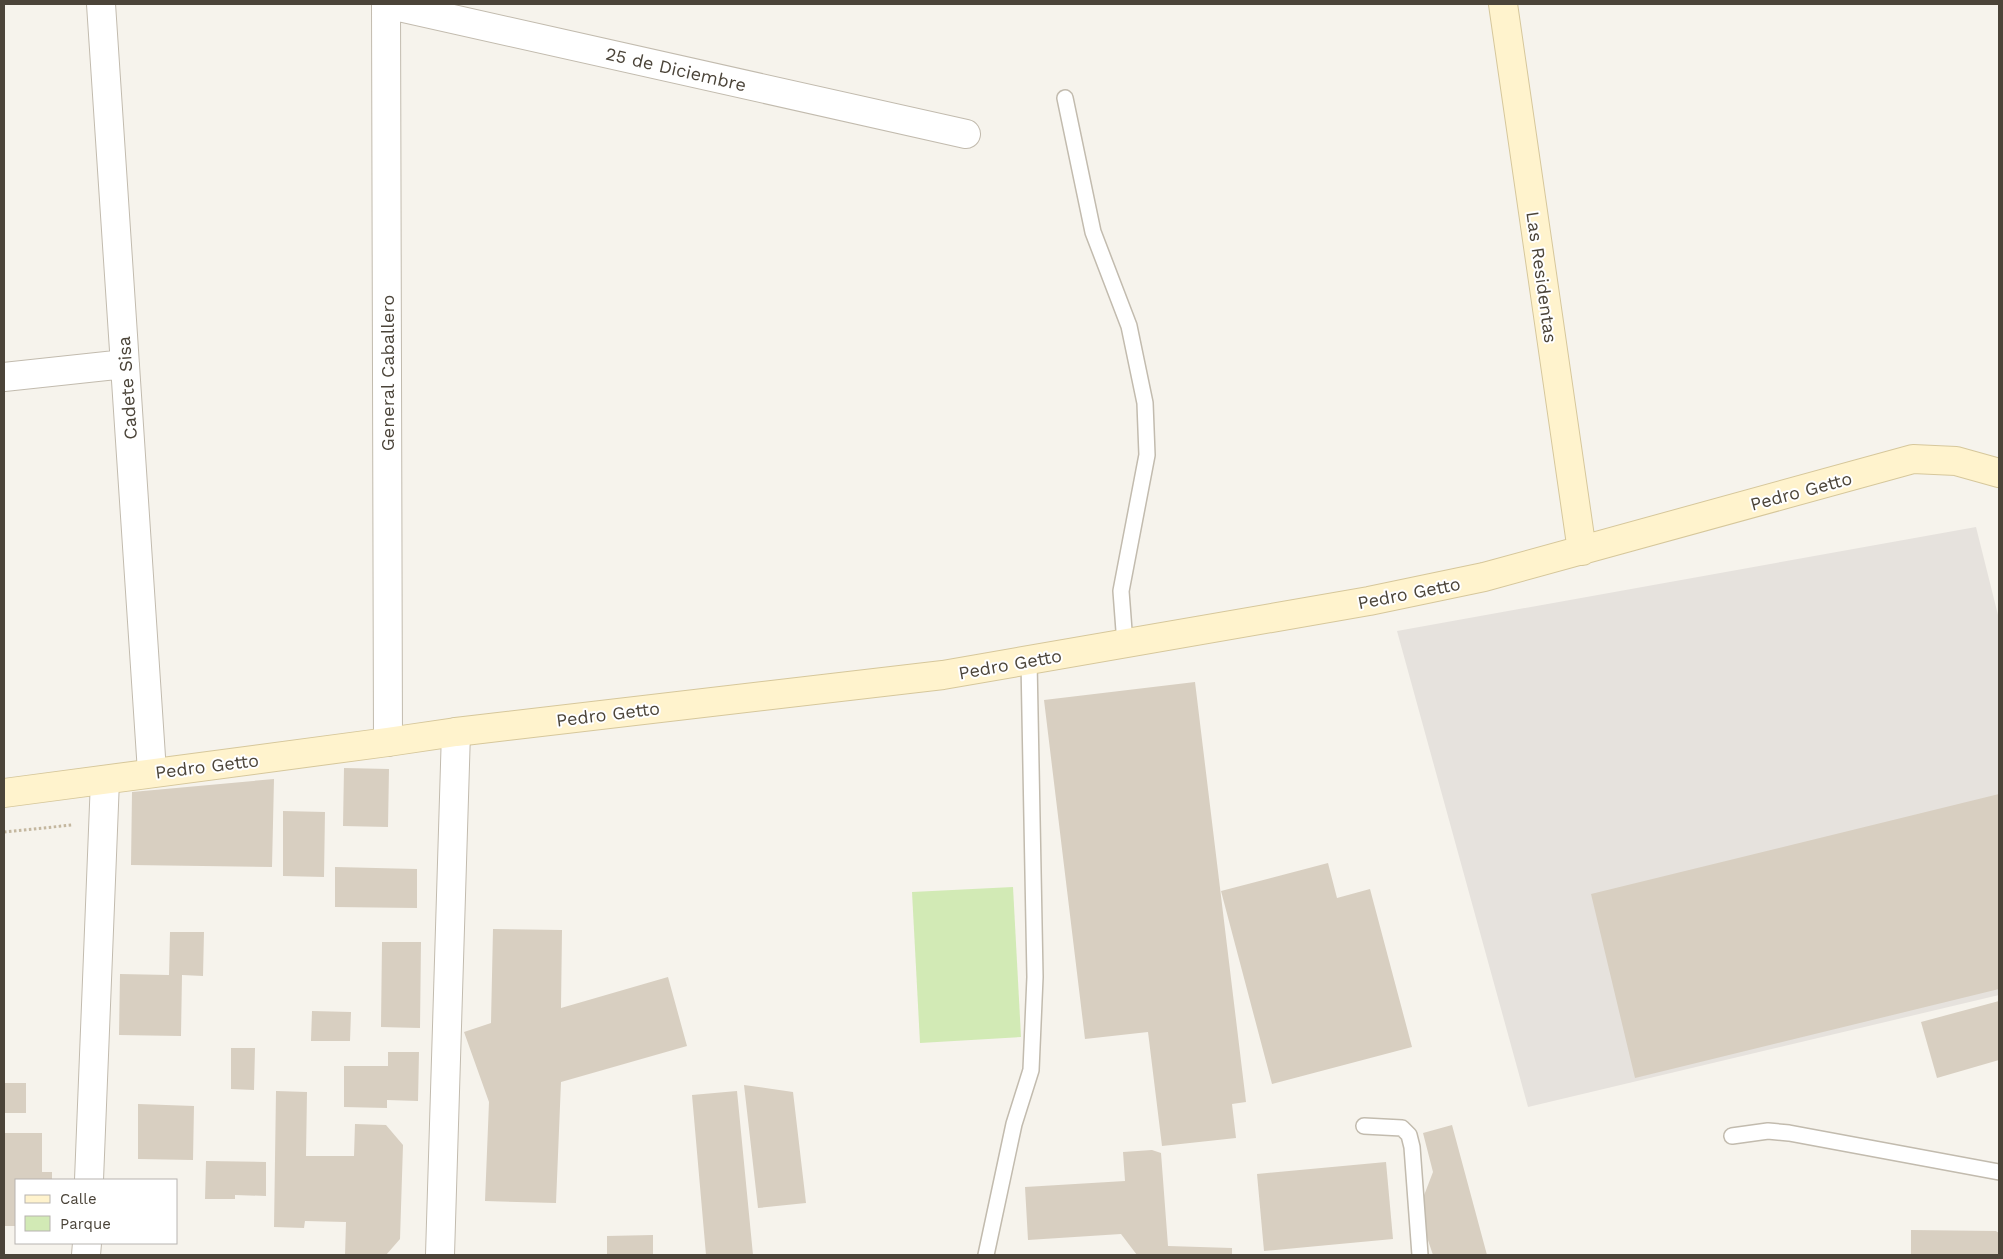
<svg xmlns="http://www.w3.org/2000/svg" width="2003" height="1259" font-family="'Work Sans',sans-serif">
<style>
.industrial{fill:#e6e2dd}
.green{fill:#d2eab5}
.building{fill:#d8cfc1}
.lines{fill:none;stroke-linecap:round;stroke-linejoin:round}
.lane-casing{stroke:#c2bbae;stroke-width:18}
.street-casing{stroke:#c2bbae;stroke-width:30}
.secondary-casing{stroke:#d6c79b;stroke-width:30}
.path{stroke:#c4b79f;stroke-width:3;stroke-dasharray:2.5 2.5;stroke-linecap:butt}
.lane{stroke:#fff;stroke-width:15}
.street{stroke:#fff;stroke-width:28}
.secondary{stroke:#fff3cd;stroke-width:28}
.labels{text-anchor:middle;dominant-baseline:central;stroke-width:4;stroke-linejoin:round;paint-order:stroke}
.street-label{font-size:18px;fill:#4b4439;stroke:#fff}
</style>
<rect width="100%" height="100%" fill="#f6f3ec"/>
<path class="industrial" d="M1976 527 1999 619V995L1528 1107 1397 631Z"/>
<path class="green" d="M1013 887 1021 1037 920 1043 912 892Z"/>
<path class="building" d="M1195 682 1246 1102 1232 1104 1236 1138 1162 1146 1148 1032 1085 1039 1044 700Z
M344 768 389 769 388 827 343 826Z
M274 779 272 867 131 865 132 792Z
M1999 794V989L1635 1078 1591 894Z
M283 811 325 812 324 877 283 876Z
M1328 863 1337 898 1370 889 1412 1047 1272 1084 1221 891Z
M335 867 417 869V908L335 907Z
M493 929 562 930 561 1008 668 977 687 1046 561 1082 556 1203 485 1201 489 1102 464 1032 491 1023Z
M170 932H204L203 976 182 975 181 1036 119 1035 120 974 169 975Z
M382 942H421L420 1028 381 1027Z
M1999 1001V1060L1937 1078 1921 1022Z
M312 1011 351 1012 350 1041H311Z
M231 1048H255L254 1090 231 1089Z
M388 1052H419L418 1101 387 1100V1108L344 1107V1066H388Z
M4 1083H26V1113H4Z
M744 1085 793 1092 806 1203 758 1208Z
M276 1091 307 1092 306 1156H354L355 1124 386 1125 403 1145 400 1239 386 1255H345L346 1222 305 1221 304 1228 274 1227Z
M737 1091 753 1255H706L692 1095Z
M138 1104 194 1106 193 1160 138 1159Z
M1452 1125 1487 1255H1433L1418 1211 1433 1172 1423 1133Z
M4 1133H42V1172H52V1180H16V1226H4Z
M1152 1150 1161 1153 1168 1246 1232 1248V1255H1137L1121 1234 1028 1240 1025 1187 1125 1181 1123 1152Z
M206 1161 266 1162V1196L235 1195V1199H205Z
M1386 1162 1393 1239 1264 1251 1257 1174Z
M1911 1230 1996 1231 1999 1233V1255H1911Z
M653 1235V1255H607V1236Z"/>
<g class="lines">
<g class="lane-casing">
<path id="lane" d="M1065 98 1093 232 1129 326 1145 403 1147 455 1121 591 1125 644
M1364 1126 1402 1128 1409 1135 1412 1147 1420 1255
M1732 1136 1768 1131 1789 1133 1999 1172
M986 1255 1014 1124 1031 1070 1035 977 1029 661"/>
</g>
<g class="street-casing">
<path id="street" d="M101 4 152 772
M386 4 388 742
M386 4 966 134
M4 377 125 364
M89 1180 105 780
M86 1255 87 1243
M440 1255 456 732"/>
</g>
<g class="secondary-casing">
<path id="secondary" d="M1503 4 1582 551
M4 793 388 742 456 732 943 675 1369 601 1484 577 1913 459 1956 461 1999 473"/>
</g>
<path class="path" d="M4 832 72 825"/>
<use href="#lane" class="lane"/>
<use href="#street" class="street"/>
<use href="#secondary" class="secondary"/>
</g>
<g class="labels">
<g class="street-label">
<text transform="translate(676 69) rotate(13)">25 de Diciembre</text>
<text transform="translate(1542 277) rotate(82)">Las Residentas</text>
<text transform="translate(387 373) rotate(-90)">General Caballero</text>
<text transform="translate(127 388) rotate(-94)">Cadete Sisa</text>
<text transform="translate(1801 491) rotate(-15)">Pedro Getto</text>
<text transform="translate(1409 593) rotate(-11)">Pedro Getto</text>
<text transform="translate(1010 664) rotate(-10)">Pedro Getto</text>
<text transform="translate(608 714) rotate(-7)">Pedro Getto</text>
<text transform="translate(207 766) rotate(-7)">Pedro Getto</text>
</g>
</g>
<rect width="2003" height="1259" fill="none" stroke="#4b4439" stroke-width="10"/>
<rect x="15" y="1179" width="162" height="65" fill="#ffffff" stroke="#b7b4b0"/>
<rect x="25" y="1195" width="25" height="8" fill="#fff3cd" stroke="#b7b4b0"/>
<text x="60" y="1204" font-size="15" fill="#4b4439">Calle</text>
<rect x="25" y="1216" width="25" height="15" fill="#d2eab5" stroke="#b7b4b0"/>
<text x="60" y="1229" font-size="15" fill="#4b4439">Parque</text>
</svg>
